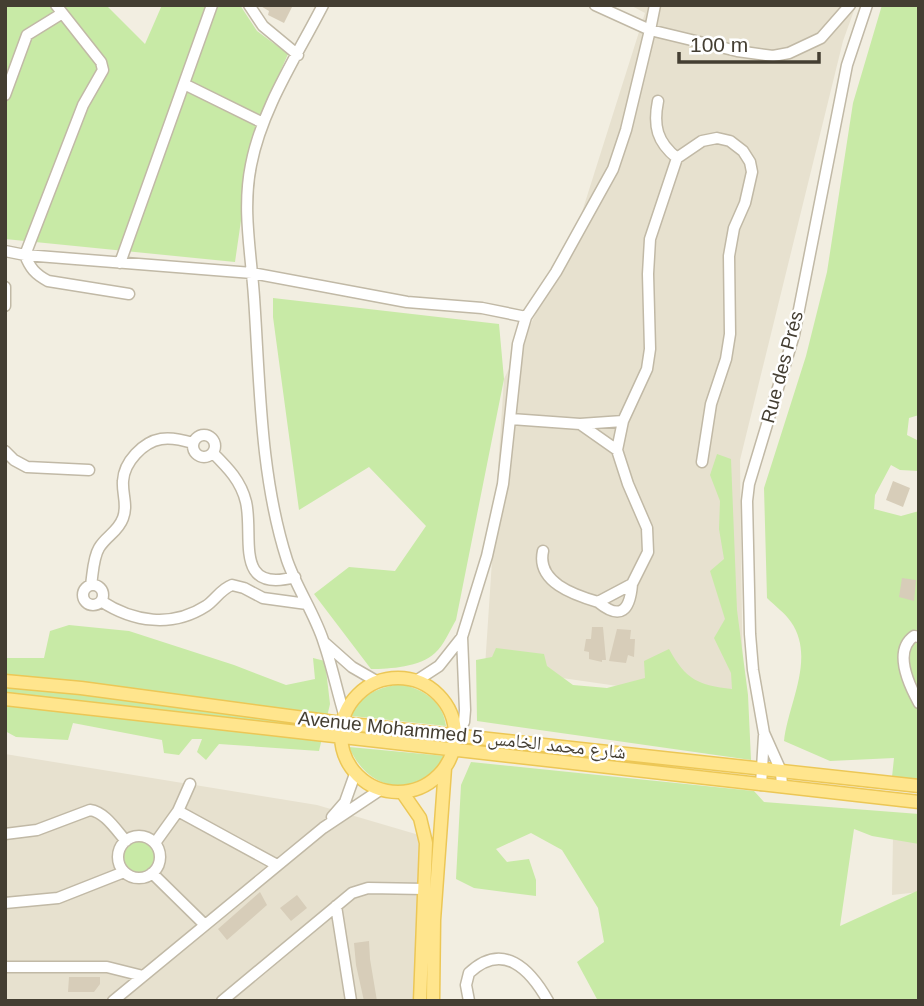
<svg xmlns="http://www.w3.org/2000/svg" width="924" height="1006" font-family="Arial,'Noto Naskh Arabic',sans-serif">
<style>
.residential{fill:#e7e1cf}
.green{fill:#c8eaa6}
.building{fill:#d7cdb9}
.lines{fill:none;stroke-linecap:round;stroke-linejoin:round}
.minor-casing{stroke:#c1b9a6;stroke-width:13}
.major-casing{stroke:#ecc756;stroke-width:15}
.minor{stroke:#fff;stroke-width:10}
.major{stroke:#ffe58d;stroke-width:12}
.labels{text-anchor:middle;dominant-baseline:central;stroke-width:5;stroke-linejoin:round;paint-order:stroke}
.street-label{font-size:19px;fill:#443e32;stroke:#fff}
</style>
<rect width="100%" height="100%" fill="#f2eee1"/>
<path class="residential" d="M630 5H856L843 41 740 460 743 704 485 667 504 379 576 231 645 13Z
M5 754 317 805 419 835 426 1001H5Z
M893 837 919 840V892L892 895Z"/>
<path class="green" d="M5 5H106L145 44 162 5H240L257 31 288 54 254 131 235 262 5 239Z
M882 5H919V415L909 418 907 435 919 441V471L900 470 891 465 875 495 874 509 901 516 919 511V781L892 777 894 758 830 761 784 741C788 704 816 658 791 622 785 613 775 606 767 598L764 488 806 356 827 272 853 103Z
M273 298 499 324 504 379 456 620C450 630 444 645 435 653 420 667 390 669 371 669L314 594 349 567 395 571 426 526 369 467 299 510 273 317Z
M717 454 731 459 737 610 748 695 751 760 477 721 476 660 492 657 496 648 544 654 547 666 573 685 607 688 645 678 644 661 669 649C686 680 698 685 732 689L731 673 714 638 725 619 710 571 724 559 719 529 720 501 710 475Z
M69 625 129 631 234 665 286 685 315 679 313 658 325 661 330 704 319 751 219 744 206 760 197 752 202 739H192L179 755 164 753 162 740 73 723 68 740 16 737 5 731V658H44L50 631Z
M401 684C424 690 443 701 446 726L352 716C358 694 381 687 401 684Z
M349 747 445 756C417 800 369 793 349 747Z
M471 762 754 791 764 802 919 814V844L872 836 854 829 840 926 919 890V1001H598L577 962 604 942 598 908 562 850 531 833 496 849 507 862 529 859 536 880V896L474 888 456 879 461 785Z
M124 857a16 16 0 1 1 32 0a16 16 0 1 1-32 0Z"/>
<path class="building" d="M259 5H293L284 23 268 15 269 11Z
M893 481 910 488 903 507 886 500Z
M902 578 916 580 914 601 899 597Z
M592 627H603L606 660H602V662L589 659V652L584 651 586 639H591Z
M617 629 631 630 630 639H635L634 657 628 655 626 663 609 661Z
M260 892 267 905 227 940 218 929Z
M297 895 307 908 291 921 280 908Z
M369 941 370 959 377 1001H364L356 965 354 943Z
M69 977H100V984L94 992H68Z"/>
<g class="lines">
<g class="minor-casing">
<path id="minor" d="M56 5 101 62 103 70 83 105 25 255C30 268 35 274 48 281L129 294
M249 5 263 26 298 55
M323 5C297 56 262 108 251 165 242 209 251 252 254 297 260 384 260 476 287 560 297 589 315 614 324 643 332 666 337 691 344 714
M595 5 650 30 655 5
M184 84 263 123
M5 95 27 35 61 14
M658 101C653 126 657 142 677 158
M5 251 25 255 252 273 407 302 482 308 526 317
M120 263 212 5
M5 287V306
M511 419 580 424 617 450
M580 424 623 421
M193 446a11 11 0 1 1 22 0a11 11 0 1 1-22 0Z
M5 451 14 460 27 467 89 470
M213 453C228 468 241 481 246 502 254 536 233 594 295 577
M543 551C536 582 574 595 598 602L632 584 648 552 647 528 628 484 617 450 623 421 647 369 650 349 648 274 650 239 677 158 702 141 717 138 730 141 743 151 750 162 752 172 745 203 734 228 729 256 730 334 726 359 711 404 702 462
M83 595a10 10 0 1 1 20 0a10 10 0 1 1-20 0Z
M91 585C93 573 93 558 99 548 106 536 118 532 123 518 128 505 122 494 123 481 124 462 143 442 161 439 172 437 183 440 193 443
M101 601C133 622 172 628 206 606 215 600 221 589 232 585L244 588 263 598 307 604
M598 602C621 621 630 610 632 584
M919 637 914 636C893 651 909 685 919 703
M325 643 352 667 378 682
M416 681 439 666 462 637
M455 734 464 722 465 710 462 637 487 556 503 484 518 344 526 317 556 272 613 169 626 130 650 30 737 51 773 56 789 53 821 38 850 5
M761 785 764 736
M782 787 781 771 764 733 753 670 750 634 747 501 749 484 794 335 847 65 867 5
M178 811 277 865
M332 817 345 802 355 774
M5 834 37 830 90 810C105 812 116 830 126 841
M118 857a21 21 0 1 1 42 0a21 21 0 1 1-42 0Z
M155 843 178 811 190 784
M152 873 205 925
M5 903 58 898 124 872
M336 906 351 1001
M5 967H107L143 976
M113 1001 323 828 380 790
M222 1001 352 893 368 888 425 889
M469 1001 466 985 469 973C503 941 530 969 548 1001"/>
</g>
<g class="major-casing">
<path id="major" d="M341 735a57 57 0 1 1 114 0a57 57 0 1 1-114 0Z
M5 681 81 688 342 723 919 786
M5 699 919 802
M402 792 420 818 426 843 420 1001
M433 1001 434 920 445 768"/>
</g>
<use href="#minor" class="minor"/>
<use href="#major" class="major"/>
</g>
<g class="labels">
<g class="street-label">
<text transform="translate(782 367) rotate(-75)">Rue des Prés</text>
<text transform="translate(462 735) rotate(6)">Avenue Mohammed 5 شارع محمد الخامس</text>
</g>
</g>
<rect width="924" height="1006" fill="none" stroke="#443e32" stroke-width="14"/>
<path d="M679 52v10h140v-10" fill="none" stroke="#443e32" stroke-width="3.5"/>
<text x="690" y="52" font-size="21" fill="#443e32" stroke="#ffffff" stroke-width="5" paint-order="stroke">100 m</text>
</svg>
